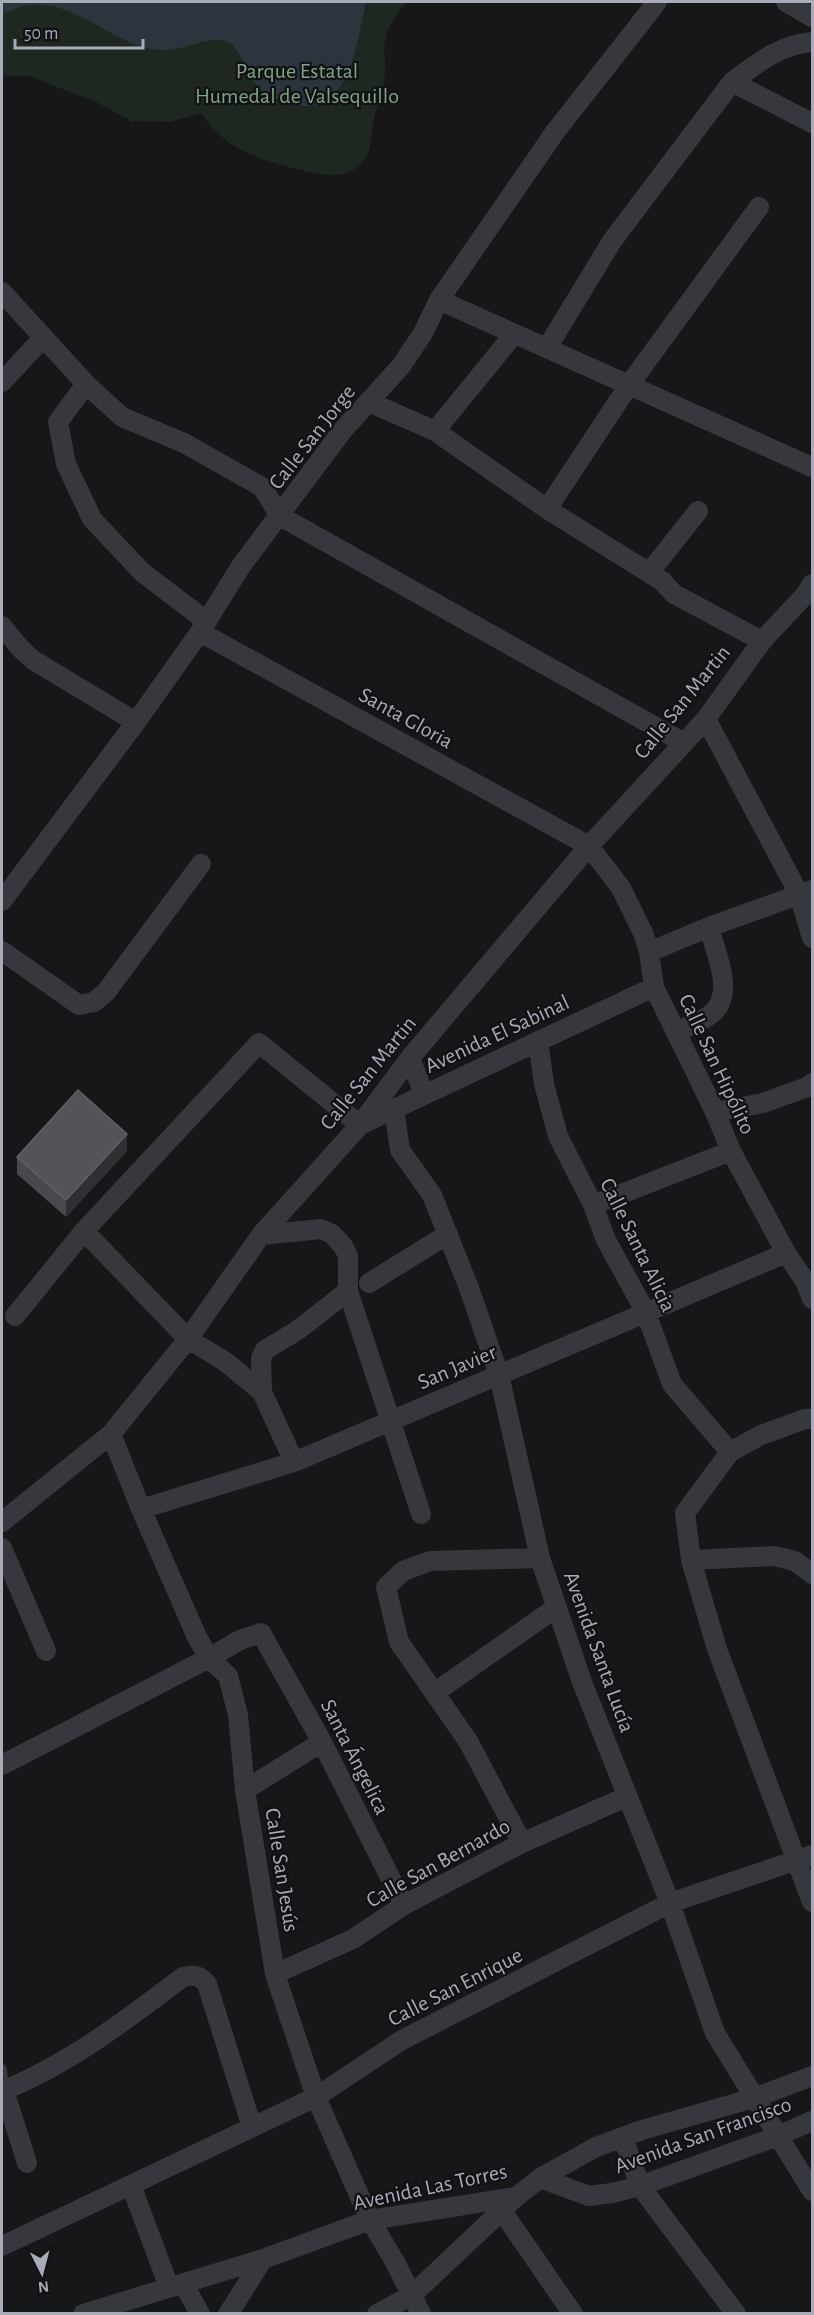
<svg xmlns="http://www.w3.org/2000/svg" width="814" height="2315" font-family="'Alegreya Sans',sans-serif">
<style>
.green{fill:#1e2720}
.water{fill:#2c343d}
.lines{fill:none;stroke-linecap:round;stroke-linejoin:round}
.service{stroke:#37383e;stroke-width:10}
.minor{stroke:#37383e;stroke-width:20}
.wall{fill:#48484e}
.shaded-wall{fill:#303034}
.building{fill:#53535a;stroke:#606168;stroke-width:1.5}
.labels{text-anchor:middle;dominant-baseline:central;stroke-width:4.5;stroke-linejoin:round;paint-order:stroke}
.park-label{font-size:22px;fill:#7ea584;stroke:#121114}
.street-label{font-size:22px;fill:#a8acb9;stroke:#121114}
</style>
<rect width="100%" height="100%" fill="#171619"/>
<path class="green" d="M2 2H406C400 11 391 22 387 33 382 47 386 60 385 74 383 92 377 106 373 123 371 132 372 142 369 150 354 187 317 174 289 167 253 158 221 145 201 113L170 122 131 121 96 102 29 76 2 77Z"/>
<path class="water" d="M2 2H366C357 40 350 120 292 104 278 100 266 97 256 85 247 74 239 45 226 41 207 36 180 52 159 50 116 47 76 0 32 5 22 5 11 11 2 14Z"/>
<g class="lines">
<path class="service" d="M2 2069 4 2090"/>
<path class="minor" d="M786 2 812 17
M732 82C756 64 781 44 812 42
M2 292 86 384 122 417 184 443 262 487 280 516 684 743
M439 300 812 467
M547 348 612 241 732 82 812 123
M2 382 43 338
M86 384 58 422 66 464 92 519 142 572 206 621
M369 402 435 431 547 509 662 581 674 594 762 641
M435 431 514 334
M547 509 629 385 759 207
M649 573 698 511
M2 626 21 649 33 660 136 722
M200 632 589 846 621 888 644 935 649 952 654 987 715 1112 731 1151 786 1253 805 1281 812 1299
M706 719 799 894 812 938
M2 901 136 722 200 632 241 566 343 430 401 366 423 333 439 300 555 132 657 2
M2 951 79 1005 94 1002 106 992 201 864
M649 952 709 927 812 890
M676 1032C687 1027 700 1022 710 1015 737 996 715 952 709 927
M538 1041 544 1084 558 1136 593 1205 606 1240 646 1313 672 1384 730 1452
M410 1058 424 1094
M394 1109 400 1150 432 1195 469 1288 499 1375 540 1558 582 1682 670 1903 715 2033 812 2191
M715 1112 763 1103 807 1087 812 1083
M593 1205 731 1151
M84 1231 188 1339 226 1362 262 1392 294 1462
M261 1235 321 1229 332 1234 343 1246 348 1256V1291L421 1514
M369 1283 448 1234
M15 1316 84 1231 259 1043 360 1125 654 987
M262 1392 261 1358 265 1350 298 1330 348 1291
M812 1419H805L761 1435 730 1452 685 1513 691 1560 717 1649 812 1902
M111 1434 141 1509 197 1637 209 1658 228 1676 238 1715 245 1790 275 1974 316 2097 370 2220 395 2262 421 2314
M141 1509 294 1462 786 1253
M2 1522 111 1434 188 1339 261 1235 360 1125 410 1058 589 846 706 719 762 641 806 594 812 584
M2 1548 46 1651
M691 1560 774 1556 795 1561 812 1574
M434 1693 557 1607
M2 1765 209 1658 240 1640 261 1633 322 1742 404 1905
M245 1790 322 1742
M522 1843 468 1741 399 1642 386 1587 403 1571 430 1561 540 1558
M275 1974 353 1939 404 1905 522 1843 626 1797
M4 2090 27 2163
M2 2091C69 2064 126 2020 183 1977 195 1974 200 1976 207 1984L252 2127
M623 2137 640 2186 736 2314
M540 2178 589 2196 612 2193 640 2186 778 2136 812 2121
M131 2185 169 2287
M502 2211 573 2314
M2 2246 316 2097 402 2040 670 1903 812 1855
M183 2283 200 2314
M83 2314 263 2259 370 2220 516 2197 540 2178 596 2147 642 2130 754 2098 812 2076
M228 2314 263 2259
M377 2314 412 2295 516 2197"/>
</g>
<path class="wall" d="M127 1151 66 1217 17 1174V1157Z"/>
<path class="shaded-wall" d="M127 1134V1151L66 1217V1200Z"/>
<path class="building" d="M78 1090 127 1134 66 1200 17 1157Z"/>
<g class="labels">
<g class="park-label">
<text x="297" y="71">Parque Estatal<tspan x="297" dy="25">Humedal de Valsequillo</tspan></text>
</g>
<g class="street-label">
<text transform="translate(312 437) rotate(-52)">Calle San Jorge</text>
<text transform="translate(682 702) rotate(-51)">Calle San Martin</text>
<text transform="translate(406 718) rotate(29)">Santa Gloria</text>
<text transform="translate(497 1034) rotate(-25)">Avenida El Sabinal</text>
<text transform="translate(717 1064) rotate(65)">Calle San Hipólito</text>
<text transform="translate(368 1073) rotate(-51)">Calle San Martin</text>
<text transform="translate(638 1245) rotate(64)">Calle Santa Alicia</text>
<text transform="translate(457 1367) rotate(-23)">San Javier</text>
<text transform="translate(599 1652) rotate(70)">Avenida Santa Lucía</text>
<text transform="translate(355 1757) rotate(63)">Santa Ángelica</text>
<text transform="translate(438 1863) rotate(-29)">Calle San Bernardo</text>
<text transform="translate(282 1870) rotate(81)">Calle San Jesús</text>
<text transform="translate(455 1987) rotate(-27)">Calle San Enrique</text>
<text transform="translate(703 2135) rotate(-20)">Avenida San Francisco</text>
<text transform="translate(430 2187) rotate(-12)">Avenida Las Torres</text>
</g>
</g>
<rect width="814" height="2315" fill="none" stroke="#a8acb9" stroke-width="6"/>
<g transform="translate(42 2273) rotate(174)" stroke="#121114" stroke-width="4.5" paint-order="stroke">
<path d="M0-4.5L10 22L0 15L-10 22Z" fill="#a8acb9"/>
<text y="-9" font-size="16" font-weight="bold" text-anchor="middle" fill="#a8acb9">N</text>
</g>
<path d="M15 39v9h128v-9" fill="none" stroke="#a8acb9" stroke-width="3"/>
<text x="24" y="39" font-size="18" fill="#a8acb9" stroke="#121114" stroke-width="4.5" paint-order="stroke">50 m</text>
</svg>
